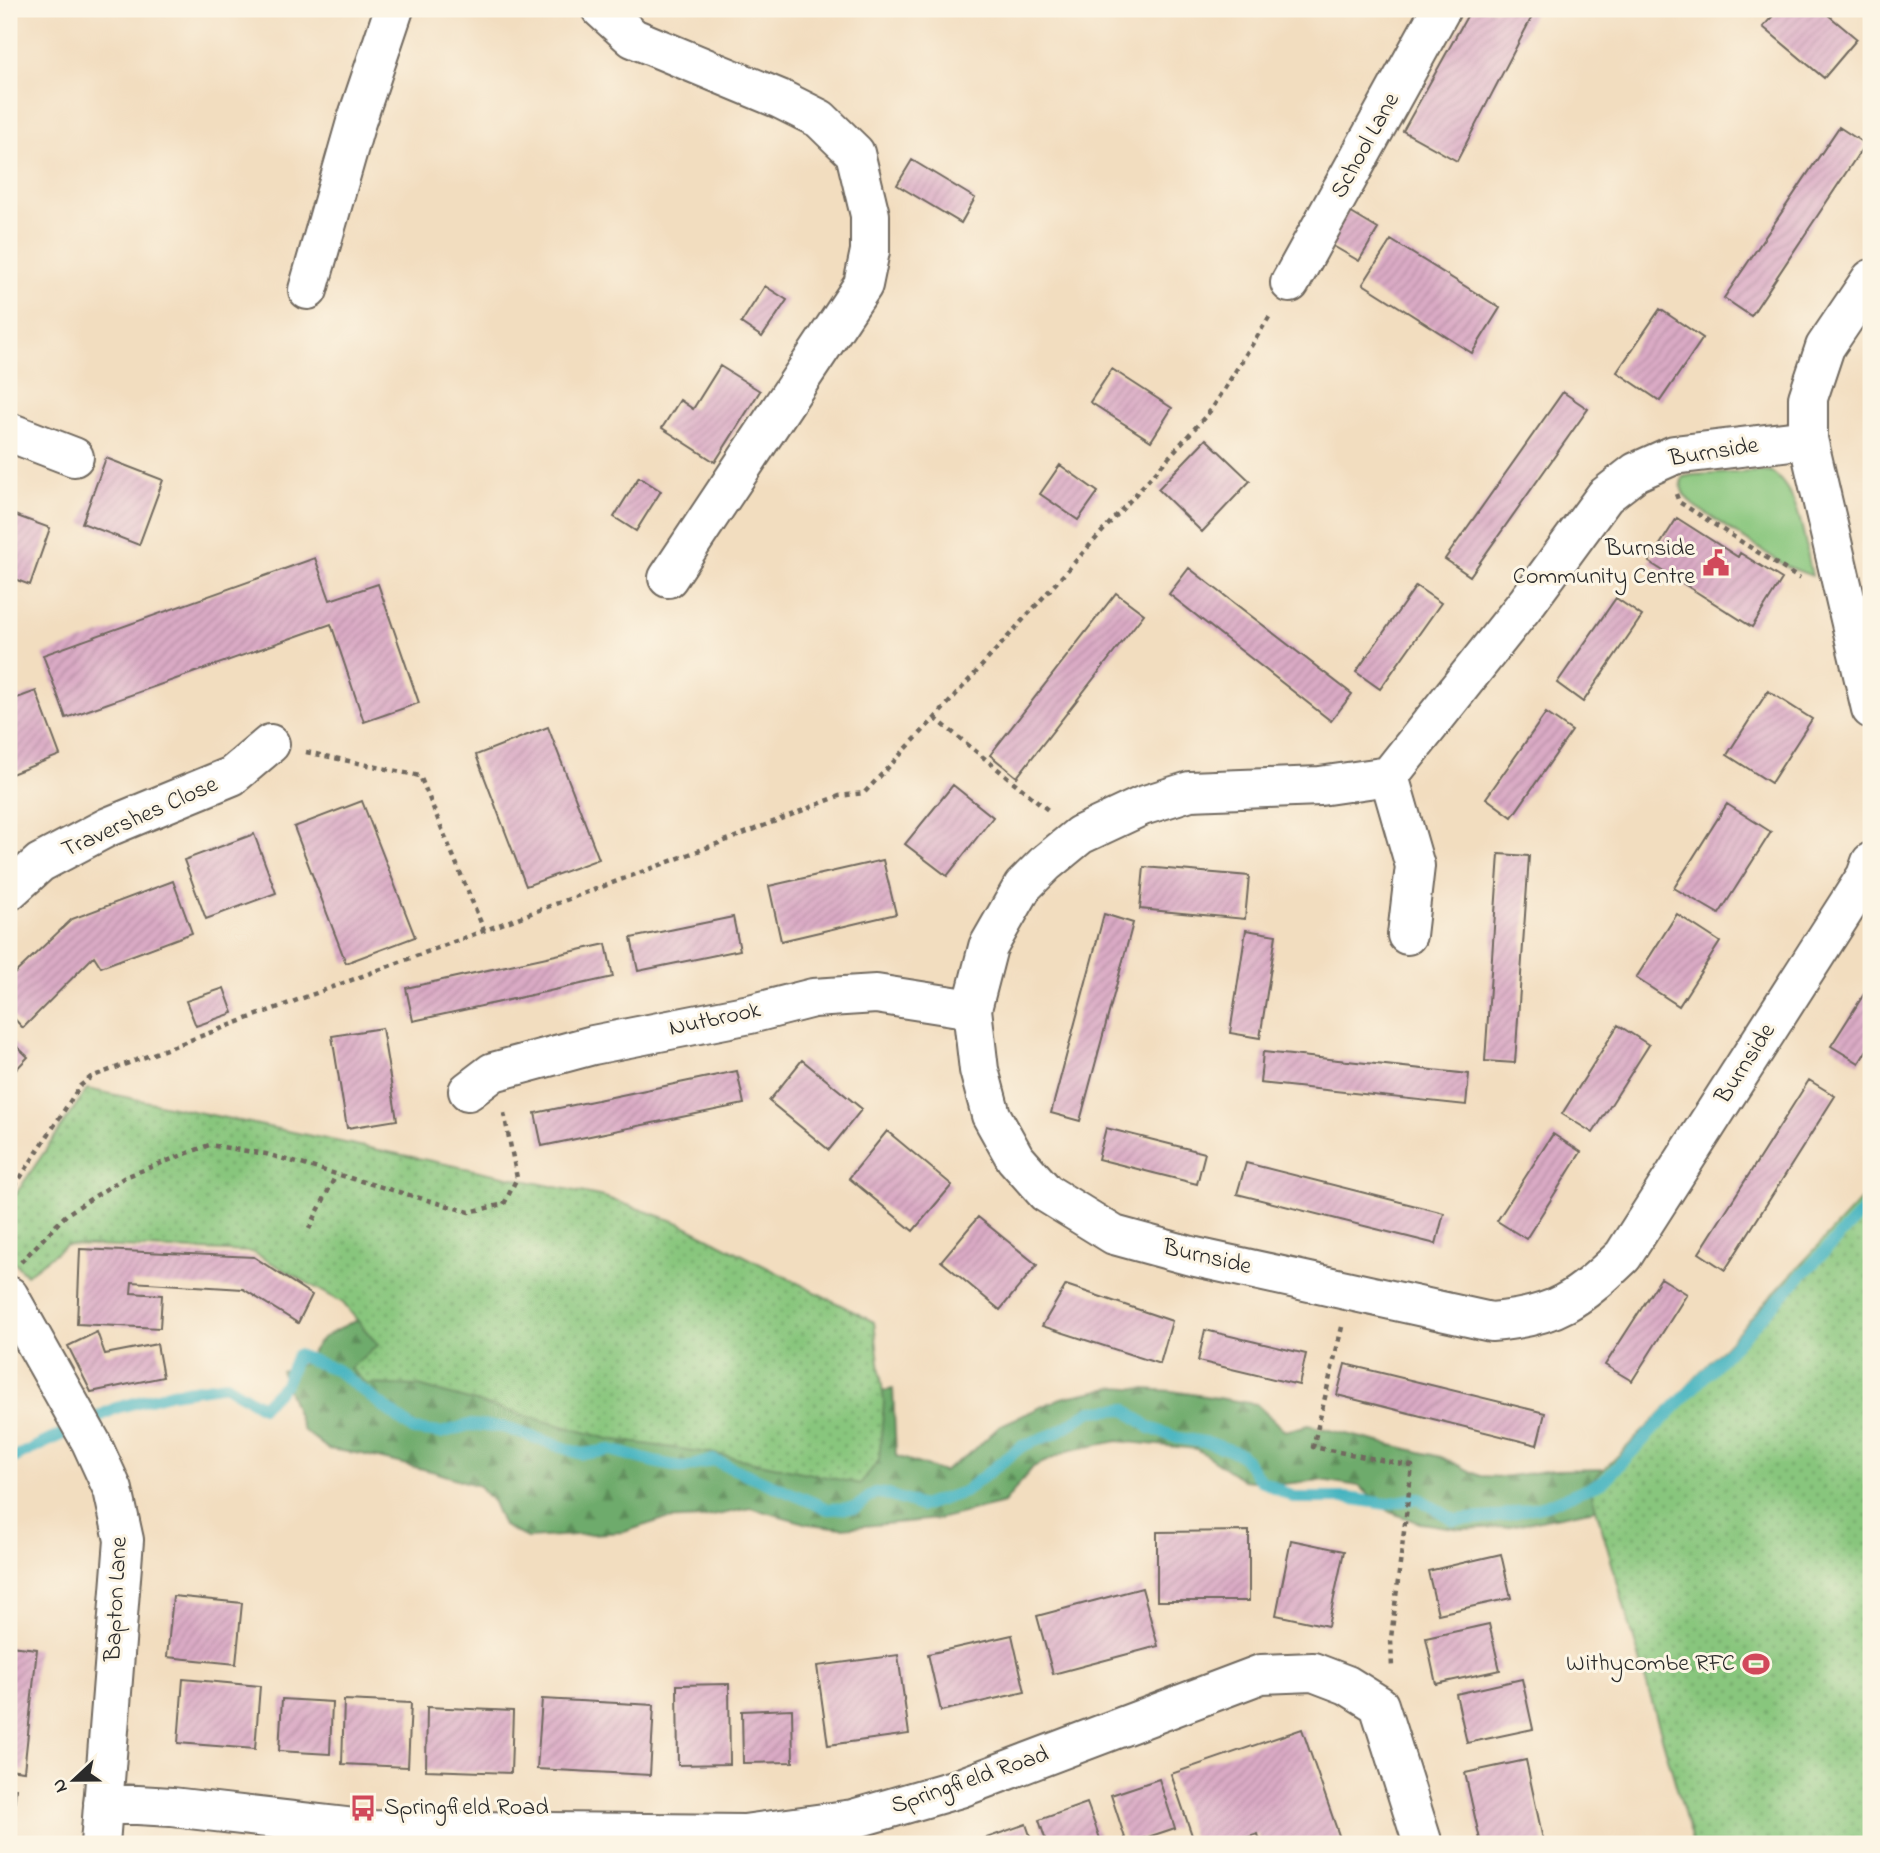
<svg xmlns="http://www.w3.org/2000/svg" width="1880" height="1853" font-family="'Indie Flower',sans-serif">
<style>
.grass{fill:#88c67d;stroke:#5a7854;stroke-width:2}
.forest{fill:url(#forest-firs);stroke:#4c6b4c;stroke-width:2}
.park{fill:url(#park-dots);stroke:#5a7854;stroke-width:2}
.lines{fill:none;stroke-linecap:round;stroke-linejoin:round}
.stream{stroke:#45b4c0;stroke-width:12}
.building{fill:url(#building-hatch)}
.minor-casing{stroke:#71695f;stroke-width:42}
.path{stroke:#71695f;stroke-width:4.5;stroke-dasharray:5 5;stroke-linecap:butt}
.minor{stroke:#fff;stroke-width:38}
.labels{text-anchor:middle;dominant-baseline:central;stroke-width:6;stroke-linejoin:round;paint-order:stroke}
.street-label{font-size:24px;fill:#2b2b2b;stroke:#fcf5e5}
.poi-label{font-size:24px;fill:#2b2b2b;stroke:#fcf5e5;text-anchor:end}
</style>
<defs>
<pattern id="forest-firs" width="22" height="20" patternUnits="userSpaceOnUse" patternTransform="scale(1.75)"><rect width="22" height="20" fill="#6eab6c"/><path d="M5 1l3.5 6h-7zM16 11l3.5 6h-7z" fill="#5b8b59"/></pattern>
<pattern id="park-dots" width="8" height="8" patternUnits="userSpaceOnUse" patternTransform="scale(1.75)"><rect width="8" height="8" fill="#88c67d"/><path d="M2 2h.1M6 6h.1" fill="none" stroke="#6fa167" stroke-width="1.8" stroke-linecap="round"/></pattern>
<pattern id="building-hatch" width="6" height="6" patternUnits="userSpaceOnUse" patternTransform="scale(1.75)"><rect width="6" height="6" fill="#daaac5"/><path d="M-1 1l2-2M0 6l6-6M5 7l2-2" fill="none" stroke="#bb92a9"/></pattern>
</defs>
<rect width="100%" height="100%" fill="#fcf5e5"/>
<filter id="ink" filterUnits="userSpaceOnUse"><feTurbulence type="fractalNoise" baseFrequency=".0143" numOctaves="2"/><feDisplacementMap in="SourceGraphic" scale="14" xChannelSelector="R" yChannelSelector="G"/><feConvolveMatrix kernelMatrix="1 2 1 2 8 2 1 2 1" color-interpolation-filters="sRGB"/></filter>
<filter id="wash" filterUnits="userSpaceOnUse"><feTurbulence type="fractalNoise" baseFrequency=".00686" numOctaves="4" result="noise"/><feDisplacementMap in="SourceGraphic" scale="28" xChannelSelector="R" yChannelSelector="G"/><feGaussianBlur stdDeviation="1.57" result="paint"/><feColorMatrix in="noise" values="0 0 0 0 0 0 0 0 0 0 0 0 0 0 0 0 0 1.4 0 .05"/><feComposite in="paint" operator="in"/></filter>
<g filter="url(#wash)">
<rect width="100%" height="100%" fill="#f2ddbf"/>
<path class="grass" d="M1770 471C1801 492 1804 541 1812 576L1786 566 1696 507C1687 499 1677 490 1683 477L1693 475Z"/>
<path class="forest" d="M379 1313 867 1395 893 1389 896 1456 943 1472 973 1451 1001 1425 1061 1398 1116 1387 1172 1391 1256 1404 1285 1431 1309 1425 1441 1457 1480 1476 1502 1477 1553 1470 1611 1469 1596 1509 1505 1527 1461 1529 1420 1523 1390 1512 1359 1486 1321 1480 1283 1484 1243 1480 1197 1449 1118 1441 1071 1450 1033 1467 1004 1503 938 1519 842 1528 809 1524 751 1508 702 1518 661 1520 624 1532 527 1538 503 1526 493 1502 479 1486 435 1472 362 1454 328 1449 303 1430 281 1371 303 1364 321 1339 348 1324Z"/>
<path class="park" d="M87 1089 604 1197 680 1223 874 1322 884 1402 879 1460 860 1484 716 1454 609 1439 419 1386 366 1384 350 1368 378 1345 343 1303 252 1252 66 1245 26 1275 9 1257V1204Z
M1871 1189V1844H1693L1589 1484 1675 1400Z"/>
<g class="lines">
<path class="stream" d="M9 1460 116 1408 172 1393 226 1385 262 1407 285 1384 297 1355 335 1369 414 1430 441 1433 469 1425 503 1427 582 1454 611 1450 654 1462 684 1468 713 1460 828 1509 855 1508 875 1493 885 1494 922 1506 964 1492 1022 1446 1056 1433 1091 1411 1125 1409 1150 1428 1178 1438 1210 1443 1241 1454 1260 1480 1295 1498H1347L1386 1504 1418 1498 1454 1520 1495 1517 1546 1505 1603 1482 1871 1203"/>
</g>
<g id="blocks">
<path class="building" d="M1471 9H1536L1457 161 1403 131Z
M1779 9H1821L1857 39 1824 78 1763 27Z
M1839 127 1865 144 1751 316 1724 298Z
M912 160 975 198 961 223 897 185Z
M1348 211 1378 229 1359 261 1328 243Z
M1391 240 1500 308 1472 353 1363 284Z
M765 286 787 300 762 337 741 323Z
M1660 309 1703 338 1660 401 1617 372Z
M720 366 760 391 715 462 662 428 680 400 693 409Z
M1112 369 1172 408 1151 441 1090 402Z
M1563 392 1588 409 1470 576 1445 559Z
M1206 439 1250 481 1202 532 1158 489Z
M106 458 163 480 139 545 82 523Z
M1060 465 1098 492 1078 520 1040 494Z
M639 477 661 491 636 531 614 517Z
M9 513 50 528 30 585 9 577Z
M1677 518 1738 557 1740 553 1782 579 1752 627 1649 562Z
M315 558 330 600 378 584 419 703 364 722 331 624 66 718 43 655Z
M1189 568 1352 694 1331 721 1169 594Z
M1416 586 1441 603 1380 689 1356 672Z
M1116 593 1144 614 1017 777 990 755Z
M1616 598 1642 616 1583 702 1557 683Z
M36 691 60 755 9 775V701Z
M1768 691 1812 719 1771 783 1727 755Z
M1546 713 1572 731 1512 817 1486 798Z
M548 727 599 859 526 886 476 755Z
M953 785 993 817 947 876 905 844Z
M362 801 415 937 346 963 294 827Z
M1727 804 1771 832 1719 914 1674 888Z
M254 834 276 893 206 919 184 860Z
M1499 854 1529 856 1515 1063 1485 1061Z
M883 860 896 914 781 941 769 886Z
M1144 867 1249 876 1245 919 1140 909Z
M173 881 192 933 101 967 94 956 23 1028 9 1013V979L72 919Z
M1104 914 1133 923 1080 1121 1051 1113Z
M1677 914 1720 942 1679 1006 1636 978Z
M733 917 740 950 638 971 631 938Z
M1246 930 1276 935 1260 1038 1230 1033Z
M606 944 613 977 413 1021 406 988Z
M1871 983V1043L1859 1063 1831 1046Z
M224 988 233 1013 196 1026 186 1001Z
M1618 1025 1649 1045 1593 1133 1562 1114Z
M382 1028 397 1120 347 1128 332 1036Z
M9 1039 28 1057 9 1077Z
M1263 1052 1469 1074 1466 1105 1260 1083Z
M802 1060 862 1109 829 1150 769 1101Z
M737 1071 744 1104 542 1146 535 1113Z
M1809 1080 1835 1096 1725 1270 1699 1253Z
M1106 1128 1205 1153 1197 1184 1098 1159Z
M887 1131 952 1185 913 1231 849 1178Z
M1553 1134 1581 1152 1526 1239 1497 1221Z
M1246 1163 1444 1213 1436 1244 1237 1194Z
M978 1217 1037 1265 1000 1310 941 1261Z
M80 1249 254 1257 312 1295 298 1323 243 1289 132 1282 131 1293 162 1295 160 1328 77 1324Z
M1661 1278 1687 1294 1632 1381 1605 1365Z
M1066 1285 1172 1321 1160 1364 1042 1326Z
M1205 1330 1306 1354 1299 1385 1198 1361Z
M97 1332 105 1354 157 1344 163 1377 91 1392 68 1346Z
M1345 1364 1545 1413 1537 1445 1337 1395Z
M1249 1531V1601H1157V1532Z
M1291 1540 1344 1551 1328 1626 1276 1615Z
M1501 1554 1511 1598 1438 1614 1428 1571Z
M1142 1588 1158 1646 1053 1674 1037 1616Z
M173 1596 242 1603 236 1664 167 1657Z
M1489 1624 1500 1670 1436 1684 1426 1638Z
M1012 1635 1025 1692 941 1711 928 1654Z
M9 1646 37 1649 24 1771 9 1769Z
M898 1655 909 1734 828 1745 817 1666Z
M183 1679 260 1686 255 1749 178 1743Z
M1522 1679 1533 1729 1467 1743 1456 1694Z
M729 1684 730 1764 678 1765 677 1685Z
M282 1699 332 1702 330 1754 279 1751Z
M542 1699 654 1705 650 1775 537 1769Z
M344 1700 411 1703 408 1767 342 1764Z
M427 1707 513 1711 511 1773 426 1770Z
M792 1709 793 1762 743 1763 742 1711Z
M1302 1729 1342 1844H1261L1258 1834 1227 1844H1195L1171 1774Z
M1526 1760 1544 1844H1481L1465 1773Z
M1159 1779 1175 1828 1127 1844 1111 1795Z
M9 1788H16L11 1844H9Z
M1087 1803 1102 1844H1047L1039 1820Z
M1026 1824 1033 1844H980L978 1841Z"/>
</g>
</g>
<g filter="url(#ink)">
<use href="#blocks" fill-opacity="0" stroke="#71695f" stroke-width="2"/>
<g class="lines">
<g class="minor-casing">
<path id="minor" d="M601 9 633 38 780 99 820 119 855 153 870 215V251L863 285 668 578
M1871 279 1825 347 1808 398V439L1871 709
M1290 283 1441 9
M308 290 356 122 394 9
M9 432 74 457
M1808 439 1674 455 1636 472 1605 496 1528 601 1389 776 1320 786 1190 791 1142 806 1080 835 1046 863 1023 886 988 947 972 1009 979 1070 991 1115 1015 1158 1046 1193 1114 1235 1191 1256 1491 1322C1556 1317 1578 1299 1623 1256L1866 876 1871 862
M1389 776 1415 866 1407 935
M9 891 40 863 108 827 232 776 270 744
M468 1091 493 1072 593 1045 750 1014 813 998 876 994 972 1009
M9 1296 91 1442 113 1490 124 1540 100 1844
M103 1803 172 1807 372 1830 744 1834 853 1819 960 1788 1261 1674 1313 1672 1347 1685 1379 1705 1423 1844"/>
</g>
<path class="path" d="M1676 494 1679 502 1800 579
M935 718 1048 810
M306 752 420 776 484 930
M9 1195 80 1086 91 1077 730 839 839 796 864 793 935 718 1212 409 1271 314
M309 1229 336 1175
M21 1262 67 1214 125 1177 209 1145 266 1154 469 1212 504 1204 517 1178 504 1113
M1342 1327 1313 1447 1412 1466 1391 1638 1392 1669"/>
<use href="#minor" class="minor"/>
</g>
</g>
<defs>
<g id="civic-bare" transform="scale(2.1)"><path d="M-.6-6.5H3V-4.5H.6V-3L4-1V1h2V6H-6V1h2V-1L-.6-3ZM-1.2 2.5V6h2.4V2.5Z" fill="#d1495b" stroke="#fcf5e5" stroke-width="2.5" paint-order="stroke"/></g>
<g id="stadium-bare" transform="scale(2.1)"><path d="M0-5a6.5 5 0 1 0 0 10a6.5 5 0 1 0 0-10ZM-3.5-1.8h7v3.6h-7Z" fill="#d1495b" stroke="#fcf5e5" stroke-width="2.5" paint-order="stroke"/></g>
<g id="bus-bare" transform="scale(2.1)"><path d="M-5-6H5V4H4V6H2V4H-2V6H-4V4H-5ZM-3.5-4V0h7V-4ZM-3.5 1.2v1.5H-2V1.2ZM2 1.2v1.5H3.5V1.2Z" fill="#d1495b" stroke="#fcf5e5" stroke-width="2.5" paint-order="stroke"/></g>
</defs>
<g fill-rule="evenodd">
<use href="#civic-bare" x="1716" y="563"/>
<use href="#stadium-bare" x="1756" y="1664"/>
<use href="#bus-bare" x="363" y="1808"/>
</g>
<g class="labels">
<g class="street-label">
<text transform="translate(1366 146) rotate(-61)">School Lane</text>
<text transform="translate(1714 453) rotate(-9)">Burnside</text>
<text transform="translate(140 818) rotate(-24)">Travershes Close</text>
<text transform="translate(715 1020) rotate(-12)">Nutbrook</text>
<text transform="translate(1746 1064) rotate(-57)">Burnside</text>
<text transform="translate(1207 1258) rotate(13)">Burnside</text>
<text transform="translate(117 1599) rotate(-87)">Bapton Lane</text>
<text transform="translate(970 1781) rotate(-19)">Springfield Road</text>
</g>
<g class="poi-label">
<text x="1695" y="549">Burnside<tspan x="1695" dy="28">Community Centre</tspan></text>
<text x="1735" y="1664">Withycombe RFC</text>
<text x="384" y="1808" text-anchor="start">Springfield Road</text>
</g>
</g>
<rect width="1880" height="1853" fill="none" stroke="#fcf5e5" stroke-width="35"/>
<g transform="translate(74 1780) rotate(248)" stroke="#fcf5e5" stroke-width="5" paint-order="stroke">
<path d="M0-5L12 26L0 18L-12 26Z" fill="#2b2b2b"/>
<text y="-10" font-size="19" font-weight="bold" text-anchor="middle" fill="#2b2b2b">N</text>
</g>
</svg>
